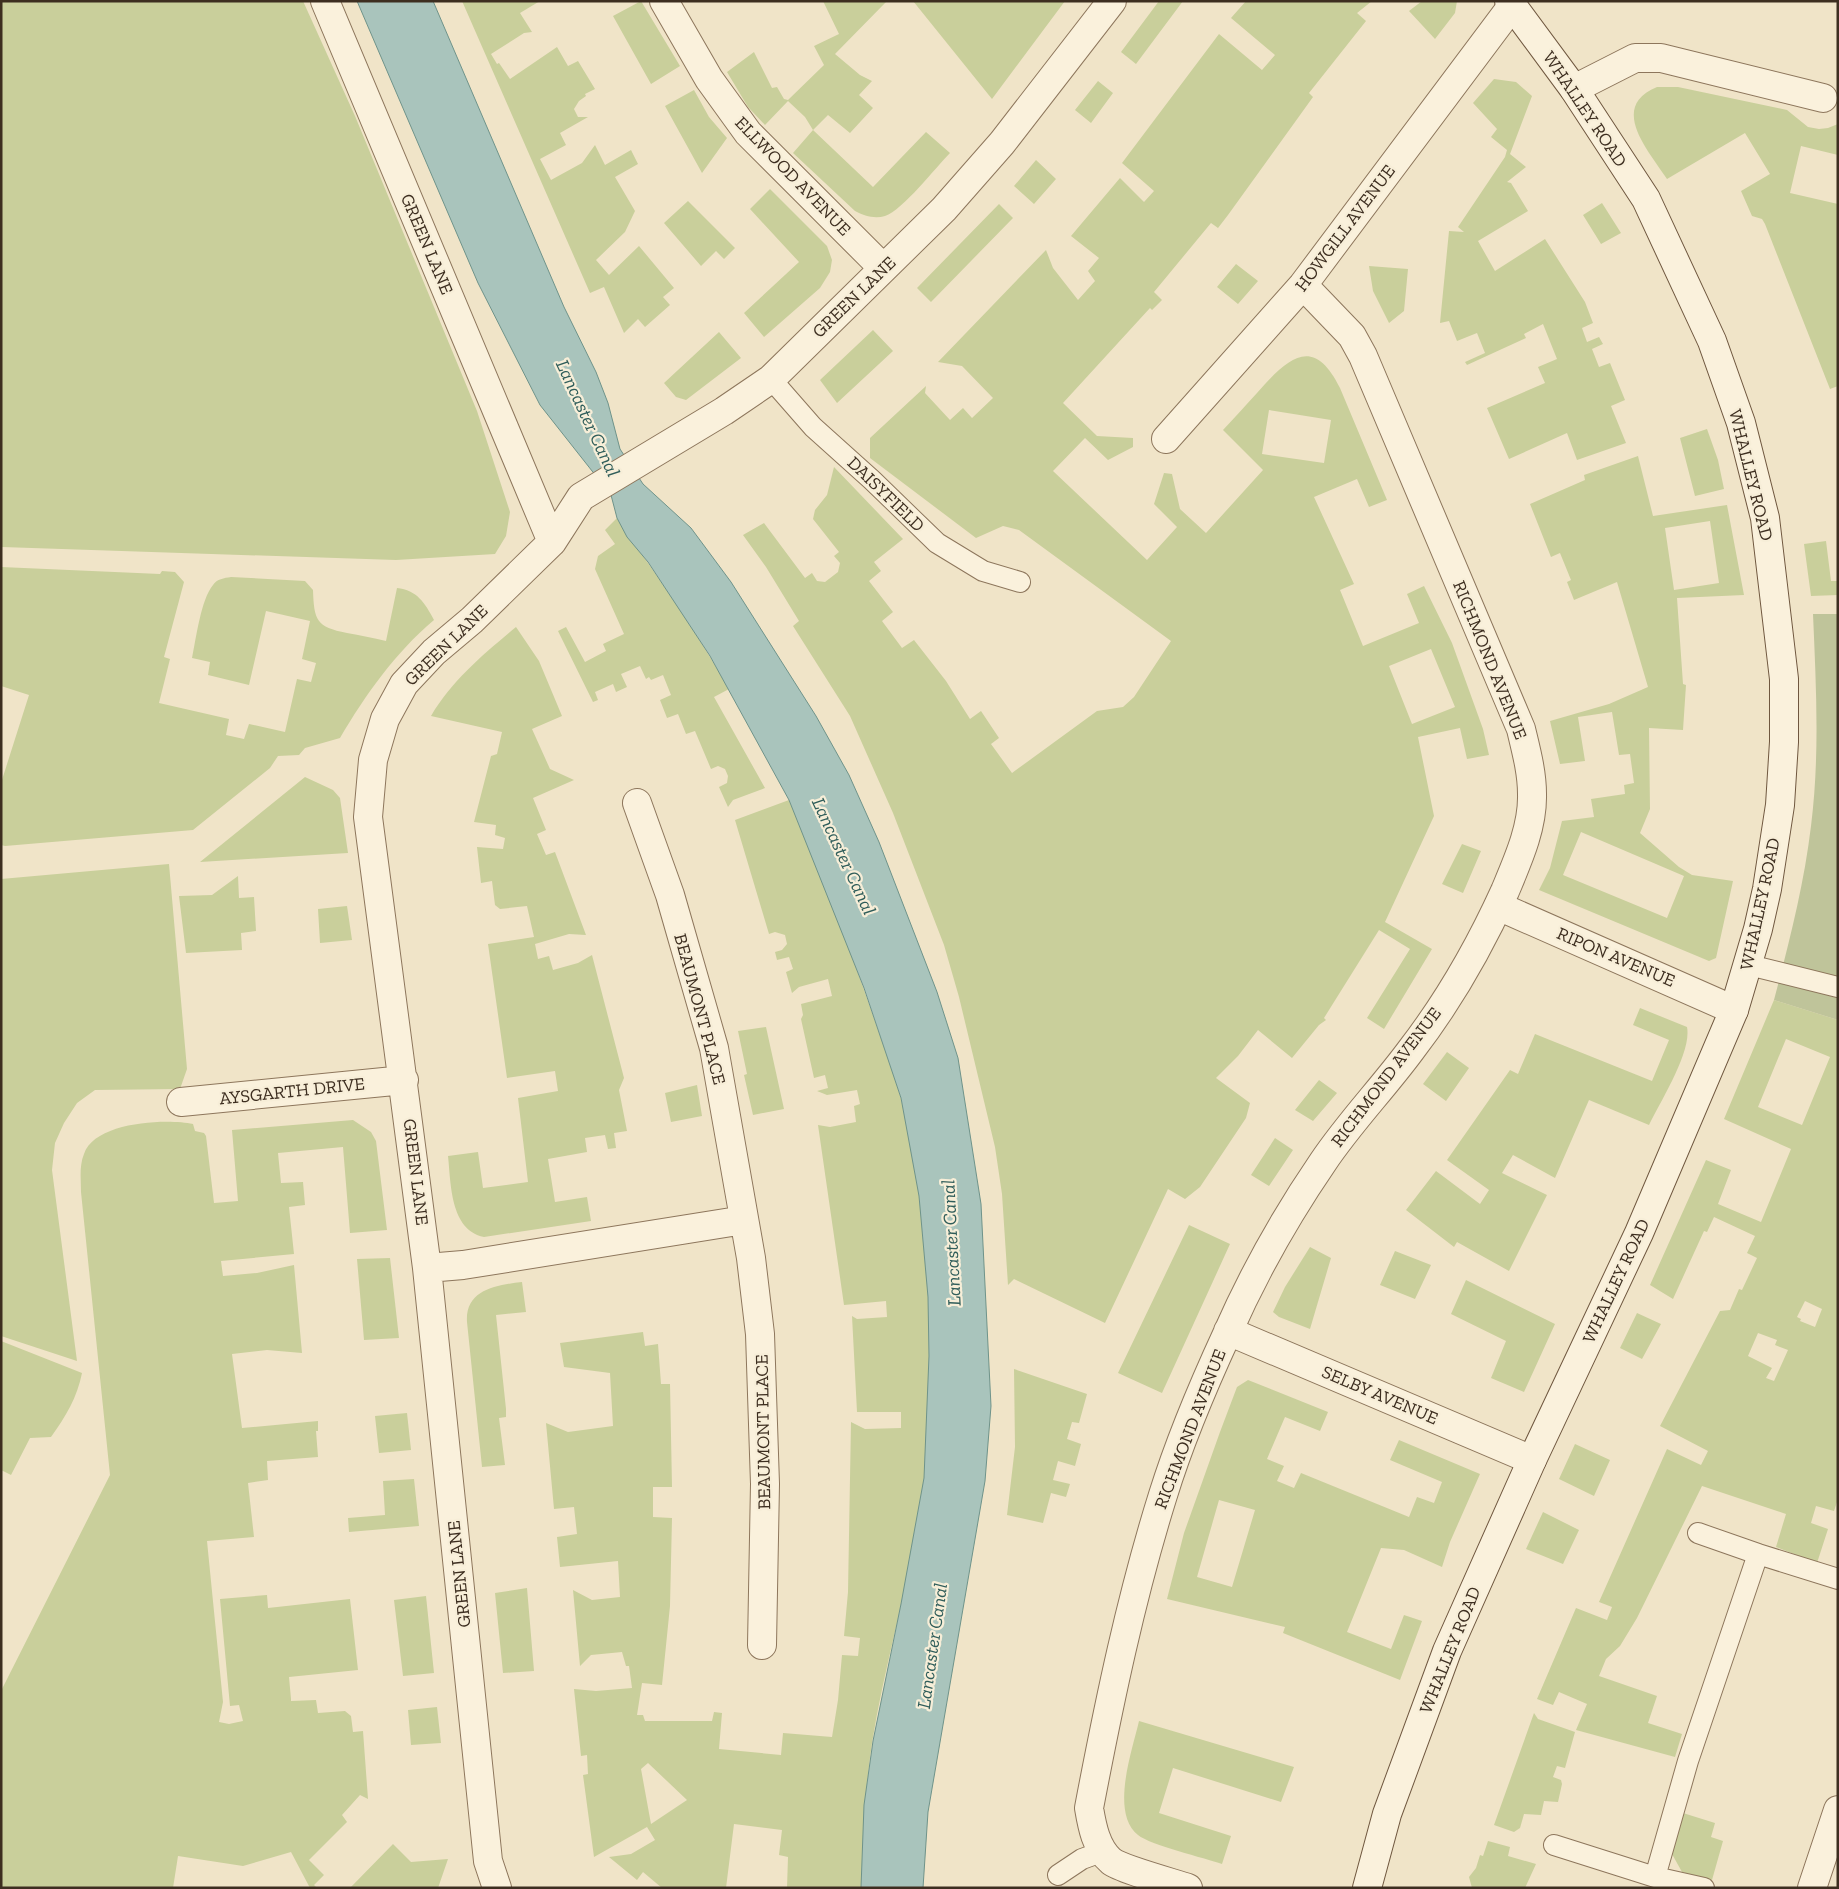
<svg xmlns="http://www.w3.org/2000/svg" width="1839" height="1889" font-family="'Zilla Slab',serif">
<style>
.green{fill:#c9cf9b;fill-rule:evenodd}
.cemetery{fill:#bfc49a}
.water{fill:#a9c4bc;stroke:#6f938a}
.lines{fill:none;stroke-linecap:round;stroke-linejoin:round}
.lane-casing{stroke:#8d765c;stroke-width:22}
.street-casing{stroke:#8d765c;stroke-width:30}
.secondary-casing{stroke:#6f573f;stroke-width:30}
.lane{stroke:#faf1dc;stroke-width:20}
.street{stroke:#faf1dc;stroke-width:28}
.secondary{stroke:#faf1dc;stroke-width:28}
.labels{text-anchor:middle;dominant-baseline:central;stroke-width:4.5;stroke-linejoin:round;paint-order:stroke}
.street-label{font-size:18px;fill:#3d2e20;stroke:#f7eed8}
.water-label{font-size:19px;font-style:italic;fill:#2f5d5a;stroke:#f7eed8}
</style>
<rect width="100%" height="100%" fill="#f0e4c8"/>
<path class="green" d="M1 1H303L355 116 477 411 510 512 506 536 495 554 396 560 2 547Z
M462 1H540L520 13 532 32 524 33 491 54 497 64 499 63 510 79 557 47 568 66 578 61 595 89 585 94 586 96 579 101 574 109 578 117H588L560 133 566 145 540 159 551 180 582 163 595 145 605 165 631 150 638 164 615 177 635 211 625 232 596 260 609 275 639 246 674 288 663 297 670 305 645 327 638 319 624 333 604 287 590 293Z
M641 1 680 66 651 84 613 16Z
M823 1H887L835 54 860 75 872 81 859 95 873 108 850 133 828 115 813 130 873 187 926 132 950 153C936 167 903 210 885 216 875 219 864 216 855 211L793 153 813 130 805 117 788 101 765 125 748 107 727 72 754 52 772 88 777 87 784 99 788 100 824 65 814 46 839 34Z
M913 1H1065L992 99Z
M1159 1H1183L1136 64 1121 52Z
M1246 1H1372L1357 13 1366 21 1309 93 1313 97 1228 215 1218 228 1211 223 1154 292 1162 300 1152 310 1150 308 1063 403 1097 436 1133 438V447L1108 460 1085 438 1053 471 1147 560 1177 527 1154 504 1164 473 1172 474 1180 509 1206 533 1263 470 1223 430C1235 417 1246 405 1257 393 1287 359 1313 333 1340 388L1387 500 1369 507 1357 479 1314 497 1354 584 1340 590 1363 646 1419 623 1407 594 1424 586 1452 643 1483 729 1489 755 1467 759 1460 728 1418 737 1434 816 1385 922 1432 949 1384 1029 1367 1018 1410 949 1379 930 1324 1018 1326 1020 1319 1025 1292 1058 1258 1030 1238 1056 1216 1078 1250 1103 1246 1118 1200 1187 1185 1199 1168 1189 1105 1323 1014 1279 1008 1285 1002 1194 995 1147 959 997 944 945 893 813 850 716 793 626 799 621 766 567 743 535 764 523 805 578 812 573 817 581 825 582 838 572 840 563 834 556 839 552 813 519 815 510 827 495 834 467 903 539 874 562 881 571 869 581 893 612 882 621 902 648 914 640 946 681 970 719 981 711 999 738 991 744 1012 773 1097 711 1123 707 1134 697 1171 641 1019 530 1003 526 976 538 870 458V438L926 386 925 393 950 420 963 408 972 418 993 398 962 366 938 362 1046 250 1053 268 1078 300 1095 281 1088 271 1099 258 1071 236 1120 178 1144 202 1154 191 1122 163 1219 34 1262 70 1275 55 1231 18ZM1269 410 1331 420 1324 463 1262 454ZM1431 649 1455 707 1412 724 1389 666Z
M1422 1H1457L1455 13 1435 39 1409 11Z
M1494 79 1516 82 1532 96 1510 154 1526 167 1507 182 1511 183 1528 211 1478 241 1495 271 1545 239 1585 302 1593 323 1582 328 1587 342 1599 337 1603 344 1592 349 1599 367 1610 363 1625 400 1611 406 1626 443 1577 460 1567 433 1509 459 1487 408 1545 383 1538 367 1557 359 1543 324 1524 334 1526 338 1467 365 1465 362 1485 353 1477 333 1457 341 1449 321 1440 323 1449 231 1464 232 1458 227 1505 157 1507 150 1491 137 1497 129 1473 103Z
M1098 81 1113 93 1091 123 1075 110Z
M1657 87H1678L1787 110 1808 127 1819 129 1828 128 1838 124V155L1801 146 1790 193 1838 204V386L1830 389 1765 224 1762 219 1752 216 1741 191 1770 174 1745 133 1667 179C1649 151 1608 107 1657 87Z
M694 90 709 117 727 138 702 173 665 106Z
M1036 160 1056 179 1034 204 1014 186Z
M770 189 827 246 832 260 830 272 820 288 764 337 744 313 799 262 750 209Z
M688 201 735 248 724 259 716 251 701 266 664 223Z
M1602 203 1621 233 1601 244 1583 215Z
M999 204 1013 218 931 302 917 288Z
M1236 264 1258 281 1238 304 1217 287Z
M1369 266 1408 269 1404 311 1389 323 1373 291Z
M873 330 893 351 837 403 820 380Z
M719 332 741 358 686 400 676 397 664 383Z
M1707 429 1718 460 1724 489 1695 496 1680 438Z
M1638 456 1653 516 1727 505 1744 595 1677 598 1683 684 1686 685 1683 730 1649 728 1650 809 1640 833 1679 867 1692 875 1733 881 1716 958 1709 961 1539 890 1550 868 1562 821 1594 817 1591 799 1625 794 1624 785 1634 783 1630 754 1619 755 1612 712 1578 717 1585 761 1560 764 1550 721 1609 704 1648 687 1617 582 1574 600 1567 582 1571 580 1560 553 1551 557 1530 504 1585 480 1584 475ZM1710 521 1719 583 1674 590 1665 528ZM1581 832 1684 876 1667 918 1563 875Z
M617 518C626 536 639 549 650 566 678 606 705 647 729 689L714 697 765 788 733 800 728 807 719 787 727 783 728 776 725 769 718 766 711 769 695 731 686 734 678 714 667 718 660 700 671 695 663 675 651 680 649 677 646 679 640 666 621 674 627 687 616 692 613 684 595 692 598 700 593 702 558 631 566 627 585 662 606 651 603 644 624 634 595 569 598 556 615 544 605 530Z
M1826 541 1831 581H1838V595L1811 596 1804 544Z
M1 567 160 574 162 571 175 572 184 582 164 657 170 659 159 703 229 719 226 735 244 739 249 724 285 732 297 679 311 682 316 663 302 659 310 621 266 611 249 685 208 675 210 662 192 658C196 639 201 599 213 585 217 579 224 578 231 577L305 581 313 590C314 620 316 627 347 633 360 635 373 638 386 641L397 588C417 590 425 603 434 620 395 653 366 694 340 738L305 748 299 755 278 756 270 768 193 830 5 846 1 845V783L29 695 1 686Z
M516 627 539 661 562 716 532 729 550 769 574 780 533 798 546 830 537 834 546 855 555 852 586 935 569 934 535 944 538 959 549 956 553 970 578 963 592 955 624 1078 619 1090 627 1131 614 1133 616 1148 608 1149 605 1135 585 1138 587 1152 548 1159 555 1202 587 1197 591 1221 484 1237C450 1230 451 1183 448 1156L478 1152 483 1188 528 1182 518 1098 558 1091 555 1071 507 1078 488 944 534 937 527 906 500 909 495 905 492 881 481 883 477 847 503 849 505 838 495 835 496 825 474 822 491 756 497 754 502 732 431 716C453 679 484 654 516 627Z
M305 777 333 790 340 798 348 853 200 862Z
M789 800C821 876 852 952 878 1030 886 1053 895 1076 901 1099 930 1215 936 1359 924 1478 915 1566 886 1655 872 1743 865 1791 863 1839 861 1888H787L788 1857 779 1855 782 1830 734 1824 726 1888H662L643 1872 637 1880 609 1857 631 1854 655 1840 647 1827 594 1857 583 1775 588 1774 587 1755 581 1756 574 1689 596 1691 632 1688 629 1666H626L622 1652 591 1655 580 1666 573 1590 592 1600 620 1597 618 1561 560 1567 557 1537 577 1534 574 1507 554 1509 546 1423 568 1432 613 1426 610 1373 564 1367 560 1343 643 1332 645 1346 658 1344 661 1384H670L672 1487H653V1517L672 1518 670 1606 662 1685 642 1683 637 1715H643L645 1721H712L714 1712 722 1713 719 1749 781 1755 783 1733 832 1737 838 1700 842 1655 858 1656 860 1638 844 1636 848 1592 851 1422 865 1429 901 1428V1412H857L852 1316 857 1319 887 1317 886 1301 844 1305 818 1125 830 1127 856 1122 854 1106 860 1104 857 1090 827 1095 817 1091 828 1088 825 1075 814 1078 801 1019 803 1015 801 1004 832 996 828 979 799 987 792 993 786 972 793 969 789 957 777 960 775 952 782 950 787 944 785 935 775 932 769 934 735 820ZM648 1763 687 1800 651 1824 641 1769Z
M1462 844 1481 851 1463 893 1442 884Z
M169 864 187 1069 180 1089 95 1090 77 1103 64 1123 55 1143 52 1170 77 1361 1 1336V879Z
M238 876 239 898 254 897 256 931 241 933 242 950 186 953 179 896 212 895Z
M347 906 352 940 320 943 318 909Z
M1774 1000 1838 1020V1499L1834 1511 1816 1506 1811 1523 1828 1529 1817 1563 1776 1547 1786 1514 1702 1486 1637 1618 1620 1646 1606 1659 1599 1676 1657 1696 1648 1723 1682 1734 1675 1757 1576 1730 1587 1704 1559 1692 1553 1705 1537 1699 1576 1608 1607 1620 1612 1607 1599 1602 1667 1449 1701 1465 1708 1451 1660 1426 1720 1311 1730 1310 1739 1289 1742 1290 1757 1258 1747 1253 1755 1236 1714 1217 1707 1232 1704 1231 1673 1299 1650 1285 1706 1160 1731 1170 1718 1204 1761 1222 1791 1149 1724 1119ZM1786 1039 1830 1057 1802 1125 1758 1107ZM1805 1301 1822 1309 1815 1327 1800 1321 1801 1319 1797 1317ZM1758 1333 1777 1340 1775 1345 1788 1350 1774 1381 1766 1378 1772 1368 1748 1356Z
M1640 1008 1687 1027C1692 1052 1660 1102 1649 1125L1589 1100 1555 1178 1513 1155 1502 1173 1547 1195 1509 1271 1457 1242 1454 1247 1406 1210 1436 1171 1480 1204 1489 1190 1447 1160 1510 1070 1518 1074 1535 1034 1652 1081 1669 1040 1633 1025Z
M766 1027 784 1109 753 1115 744 1075 747 1074 738 1031Z
M1447 1052 1469 1068 1446 1101 1423 1084Z
M1319 1080 1337 1093 1313 1121 1295 1110Z
M697 1085 702 1116 671 1122 665 1093Z
M353 1120 371 1132 376 1141 387 1230 350 1233 343 1147 278 1153 281 1183 303 1182 305 1205 289 1207 294 1254 221 1261 223 1276 257 1273 294 1265 302 1353 267 1350 232 1354 242 1428 318 1421V1431H316L318 1457 267 1461 268 1480 248 1483 254 1537 207 1541 223 1702 219 1722 229 1724 243 1721 239 1705 230 1706 220 1599 267 1595 268 1608 350 1599 358 1670 289 1677 291 1699V1701L316 1700 318 1713 345 1711 351 1716 353 1732 363 1731 368 1799 360 1795 342 1815 347 1822 309 1860 324 1875 314 1885 317 1888H310L291 1852 243 1866 178 1856 173 1888H1V1691L110 1475 81 1192C81 1180 79 1166 84 1154 94 1122 166 1118 193 1124L195 1131 204 1133 206 1136 214 1203 238 1201 232 1130Z
M1275 1138 1293 1150 1269 1186 1251 1175Z
M1189 1225 1230 1244 1162 1393 1118 1373Z
M1310 1247 1331 1258 1310 1329 1279 1317 1273 1312 1285 1287Z
M1395 1251 1431 1265 1415 1299 1380 1285Z
M390 1258 399 1338 364 1340 357 1259Z
M1466 1280 1555 1324 1524 1392 1491 1378 1506 1341 1451 1314Z
M522 1282 526 1312 496 1315 506 1409V1417L499 1418 505 1465 482 1467 467 1322C465 1290 496 1285 522 1282Z
M1637 1313 1661 1324 1642 1359 1620 1348Z
M1 1341 82 1373C77 1398 66 1416 51 1437L30 1438 11 1475 1 1470Z
M1014 1369 1087 1394 1079 1423 1072 1422 1067 1439 1081 1444 1075 1466 1058 1461 1053 1480 1070 1484 1066 1497 1051 1493 1043 1523 1007 1515 1015 1447Z
M1248 1380 1328 1412 1320 1431 1285 1417 1267 1459 1284 1466 1277 1481 1294 1488 1301 1473 1409 1517 1417 1497 1434 1503 1442 1482 1390 1460 1399 1440 1480 1474 1450 1542 1442 1567 1404 1550 1381 1548 1347 1632 1391 1649 1404 1615 1422 1621 1400 1680 1283 1633 1285 1627 1167 1599 1184 1533 1220 1432 1237 1387ZM1219 1500 1255 1510 1232 1587 1197 1577Z
M407 1413 411 1450 379 1453 375 1416Z
M1575 1444 1610 1460 1594 1496 1559 1479Z
M414 1479 419 1526 349 1532 348 1518 385 1515 383 1481Z
M1543 1512 1579 1530 1563 1564 1526 1549Z
M527 1588 534 1671 503 1673 495 1593Z
M426 1596 434 1673 403 1676 394 1600Z
M437 1707 441 1743 411 1745 408 1710Z
M1534 1713 1538 1719 1575 1732 1565 1768 1557 1766 1553 1777 1561 1780 1562 1784 1558 1802 1544 1801 1541 1815 1524 1814 1520 1828 1514 1832 1494 1825Z
M1139 1721 1294 1767 1281 1802 1173 1768 1159 1813 1231 1836 1222 1864C1205 1858 1150 1845 1138 1835 1110 1813 1132 1751 1139 1721Z
M1683 1813 1715 1823 1711 1837 1723 1841 1712 1880 1682 1872 1672 1854Z
M1488 1841 1510 1847 1508 1856 1536 1864 1525 1888H1472L1469 1877 1476 1868 1480 1855 1483 1856Z
M393 1844 411 1862 448 1859 438 1888H350Z"/>
<path class="cemetery" d="M1813 614H1838V1020L1774 1000C1789 943 1804 885 1811 826 1820 755 1816 684 1813 614Z"/>
<path class="water" d="M357 1H433L564 307 596 372 608 403 620 449 643 484 691 528 731 582 816 716 849 775 879 842 937 992 958 1058 981 1204 991 1406 985 1481 928 1812 923 1888H861L864 1805 873 1741 901 1604 924 1478 929 1356 928 1297 919 1196 901 1098 864 988 789 800 710 656 648 562 627 537 617 518 611 495 540 405 478 283Z"/>
<g class="lines">
<g class="lane-casing">
<path id="lane" d="M771 379 813 427 872 480 937 543 983 571 1020 582
M1749 965 1838 987
M1698 1533 1758 1554
M1554 1845 1655 1877 1704 1888
M1058 1875 1082 1859 1104 1851
M1655 1877 1688 1761 1758 1554 1838 1579"/>
</g>
<g class="street-casing">
<path id="street" d="M325 1 552 542
M664 1 709 79 748 133 883 268
M1574 89 1635 58H1661L1823 98
M1166 439 1303 285 1512 6
M637 803 670 895 714 1048 751 1258 760 1334 765 1484 762 1645
M1498 906 1734 1010
M181 1102 404 1080
M427 1268 463 1265 744 1220
M1228 1331 1532 1460
M497 1888 488 1861 427 1268 368 817 373 760 385 719 404 684 434 652 472 620 552 542 581 497 724 411 771 379 944 209 1002 143 1112 1
M1188 1888C1173 1883 1121 1869 1111 1861 1096 1848 1092 1826 1089 1808 1109 1703 1131 1597 1163 1495 1180 1440 1203 1386 1227 1334 1253 1275 1286 1216 1323 1162 1349 1123 1383 1088 1411 1050 1448 1002 1480 946 1505 891 1518 860 1533 827 1532 794 1532 772 1526 750 1521 729L1363 356 1352 336 1303 285
M1812 1888 1838 1810"/>
</g>
<g class="secondary-casing">
<path id="secondary" d="M1367 1888 1387 1814 1447 1651 1532 1460 1639 1233 1734 1010 1758 929 1767 889 1780 805 1784 742V679L1765 518 1741 423 1712 341 1646 199 1574 89 1509 1"/>
</g>
<use href="#lane" class="lane"/>
<use href="#street" class="street"/>
<use href="#secondary" class="secondary"/>
</g>
<g class="labels">
<g class="street-label">
<text transform="translate(1585 109) rotate(56)">WHALLEY ROAD</text>
<text transform="translate(793 176) rotate(46)">ELLWOOD AVENUE</text>
<text transform="translate(1345 228) rotate(-53)">HOWGILL AVENUE</text>
<text transform="translate(427 244) rotate(67)">GREEN LANE</text>
<text transform="translate(854 297) rotate(-44)">GREEN LANE</text>
<text transform="translate(1751 475) rotate(76)">WHALLEY ROAD</text>
<text transform="translate(886 494) rotate(44)">DAISYFIELD</text>
<text transform="translate(446 645) rotate(-44)">GREEN LANE</text>
<text transform="translate(1490 660) rotate(68)">RICHMOND AVENUE</text>
<text transform="translate(1760 904) rotate(-78)">WHALLEY ROAD</text>
<text transform="translate(1616 957) rotate(23)">RIPON AVENUE</text>
<text transform="translate(700 1009) rotate(75)">BEAUMONT PLACE</text>
<text transform="translate(1386 1077) rotate(-53)">RICHMOND AVENUE</text>
<text transform="translate(292 1091) rotate(-6)">AYSGARTH DRIVE</text>
<text transform="translate(416 1172) rotate(83)">GREEN LANE</text>
<text transform="translate(1616 1281) rotate(-65)">WHALLEY ROAD</text>
<text transform="translate(1380 1395) rotate(23)">SELBY AVENUE</text>
<text transform="translate(1190 1429) rotate(-69)">RICHMOND AVENUE</text>
<text transform="translate(763 1432) rotate(-91)">BEAUMONT PLACE</text>
<text transform="translate(459 1574) rotate(-96)">GREEN LANE</text>
<text transform="translate(1450 1650) rotate(-68)">WHALLEY ROAD</text>
</g>
<g class="water-label">
<text transform="translate(588 418) rotate(65)">Lancaster Canal</text>
<text transform="translate(844 856) rotate(65)">Lancaster Canal</text>
<text transform="translate(951 1243) rotate(-93)">Lancaster Canal</text>
<text transform="translate(932 1646) rotate(-82)">Lancaster Canal</text>
</g>
</g>
<rect width="1839" height="1889" fill="none" stroke="#3d2e20" stroke-width="5"/>
</svg>
